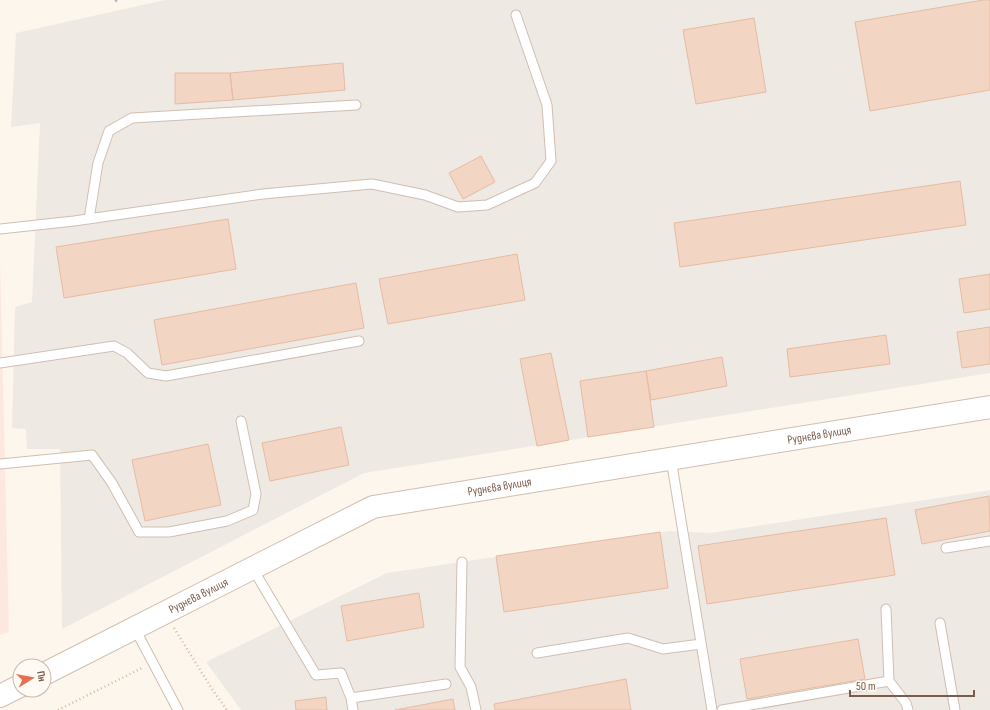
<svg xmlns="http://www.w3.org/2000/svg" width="990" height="710" font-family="'Sofia Sans Condensed',sans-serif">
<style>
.commercial{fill:#fde8e0}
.industrial{fill:#efe9e4}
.building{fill:#f3d5c3;stroke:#e6bba3}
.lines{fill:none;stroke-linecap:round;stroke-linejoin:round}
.service-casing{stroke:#d1beb0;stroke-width:11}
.tertiary-casing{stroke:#d1beb0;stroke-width:24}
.path{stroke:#d9b8a5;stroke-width:2.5;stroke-dasharray:1 3;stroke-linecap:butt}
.service{stroke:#fff;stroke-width:9}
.tertiary{stroke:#fff;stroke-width:22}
.rail{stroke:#b9a8c9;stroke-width:3;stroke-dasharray:6 4;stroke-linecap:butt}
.labels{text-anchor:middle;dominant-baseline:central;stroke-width:4;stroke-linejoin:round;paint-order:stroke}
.street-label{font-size:12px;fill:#7a5c4d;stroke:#fffaf3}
</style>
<rect width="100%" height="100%" fill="#fdf6ec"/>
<path class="commercial" d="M0 260 9 632 0 635Z"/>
<path class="industrial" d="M165 0H990V373L364 473 62 629 60 449H27L26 429 12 428 15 307 32 302 40 123 11 127 16 33Z
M990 490V710H241L206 662 387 573 670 531 711 533Z"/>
<path class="building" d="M983 0H990V90L870 111 855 22Z
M754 18 766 92 696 104 683 30Z
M343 63 345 90 233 100 230 73Z
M175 73H230L233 100 175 104Z
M481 156 495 182 463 199 449 173Z
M960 181 966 225 680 267 674 223Z
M228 219 236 269 64 298 56 247Z
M517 254 525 300 388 324 379 279Z
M990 274V309L964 313 959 279Z
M356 283 364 328 162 365 154 320Z
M990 327V364L962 368 957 332Z
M886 335 890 364 790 377 787 349Z
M551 353 569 440 537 446 520 359Z
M722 357 727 386 651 400 646 371Z
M646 371 654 427 588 437 580 381Z
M341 427 349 465 270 481 262 443Z
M208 444 221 505 145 521 132 460Z
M989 496 990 531 922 544 915 510Z
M886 518 895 575 707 604 698 546Z
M660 532 668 588 504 612 496 556Z
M419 593 424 627 347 641 341 606Z
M858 639 865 679 747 699 740 659Z
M626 679 631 710H495L494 704Z
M326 697 327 710H296L295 701Z
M453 699 455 710H395Z"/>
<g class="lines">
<g class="service-casing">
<path id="service" d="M89 219 98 163 109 131 132 118 356 105
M0 229 74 221 263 194 372 184 425 195 458 207 487 205 535 183 551 161 547 105 516 15
M0 363 114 346 127 353 148 373 166 376 359 341
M671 459 712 710
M0 464 92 455 112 483 139 532H169L227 521 253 510 256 494 241 421
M946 548 990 541
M462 562 460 667 471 687 476 710
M253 569 316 675 341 673 351 698 353 710
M886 609 889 681 906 703 908 710
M940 623 955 710
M135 629 178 710
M537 653 628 638 663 649 701 644
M351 698 446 684
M722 710 889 681"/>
</g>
<g class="tertiary-casing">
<g id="tertiary">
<path id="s1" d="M44 674 373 507 990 407"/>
<path d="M0 696 20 686"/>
</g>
</g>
<path class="path" d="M174 628 212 689 227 710
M58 710 142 668"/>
<use href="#service" class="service"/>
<use href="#tertiary" class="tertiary"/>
<path class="rail" d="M115 1 117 0"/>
</g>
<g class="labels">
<g class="street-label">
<text stroke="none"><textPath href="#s1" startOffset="821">Руднєва вулиця</textPath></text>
<text stroke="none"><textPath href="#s1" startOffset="497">Руднєва вулиця</textPath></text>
<text stroke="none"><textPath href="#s1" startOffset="173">Руднєва вулиця</textPath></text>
</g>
</g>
<g transform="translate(32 678) rotate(79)"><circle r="19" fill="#fffaf3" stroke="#cabbb1"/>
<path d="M0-3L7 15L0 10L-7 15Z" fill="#e76f51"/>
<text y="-6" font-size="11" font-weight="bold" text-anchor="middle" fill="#7a5c4d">Пн</text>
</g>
<path d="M850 690v6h124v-6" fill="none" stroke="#7a5c4d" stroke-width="2"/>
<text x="856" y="690" font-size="12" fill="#7a5c4d" stroke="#fffaf3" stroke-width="3" paint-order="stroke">50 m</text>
</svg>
